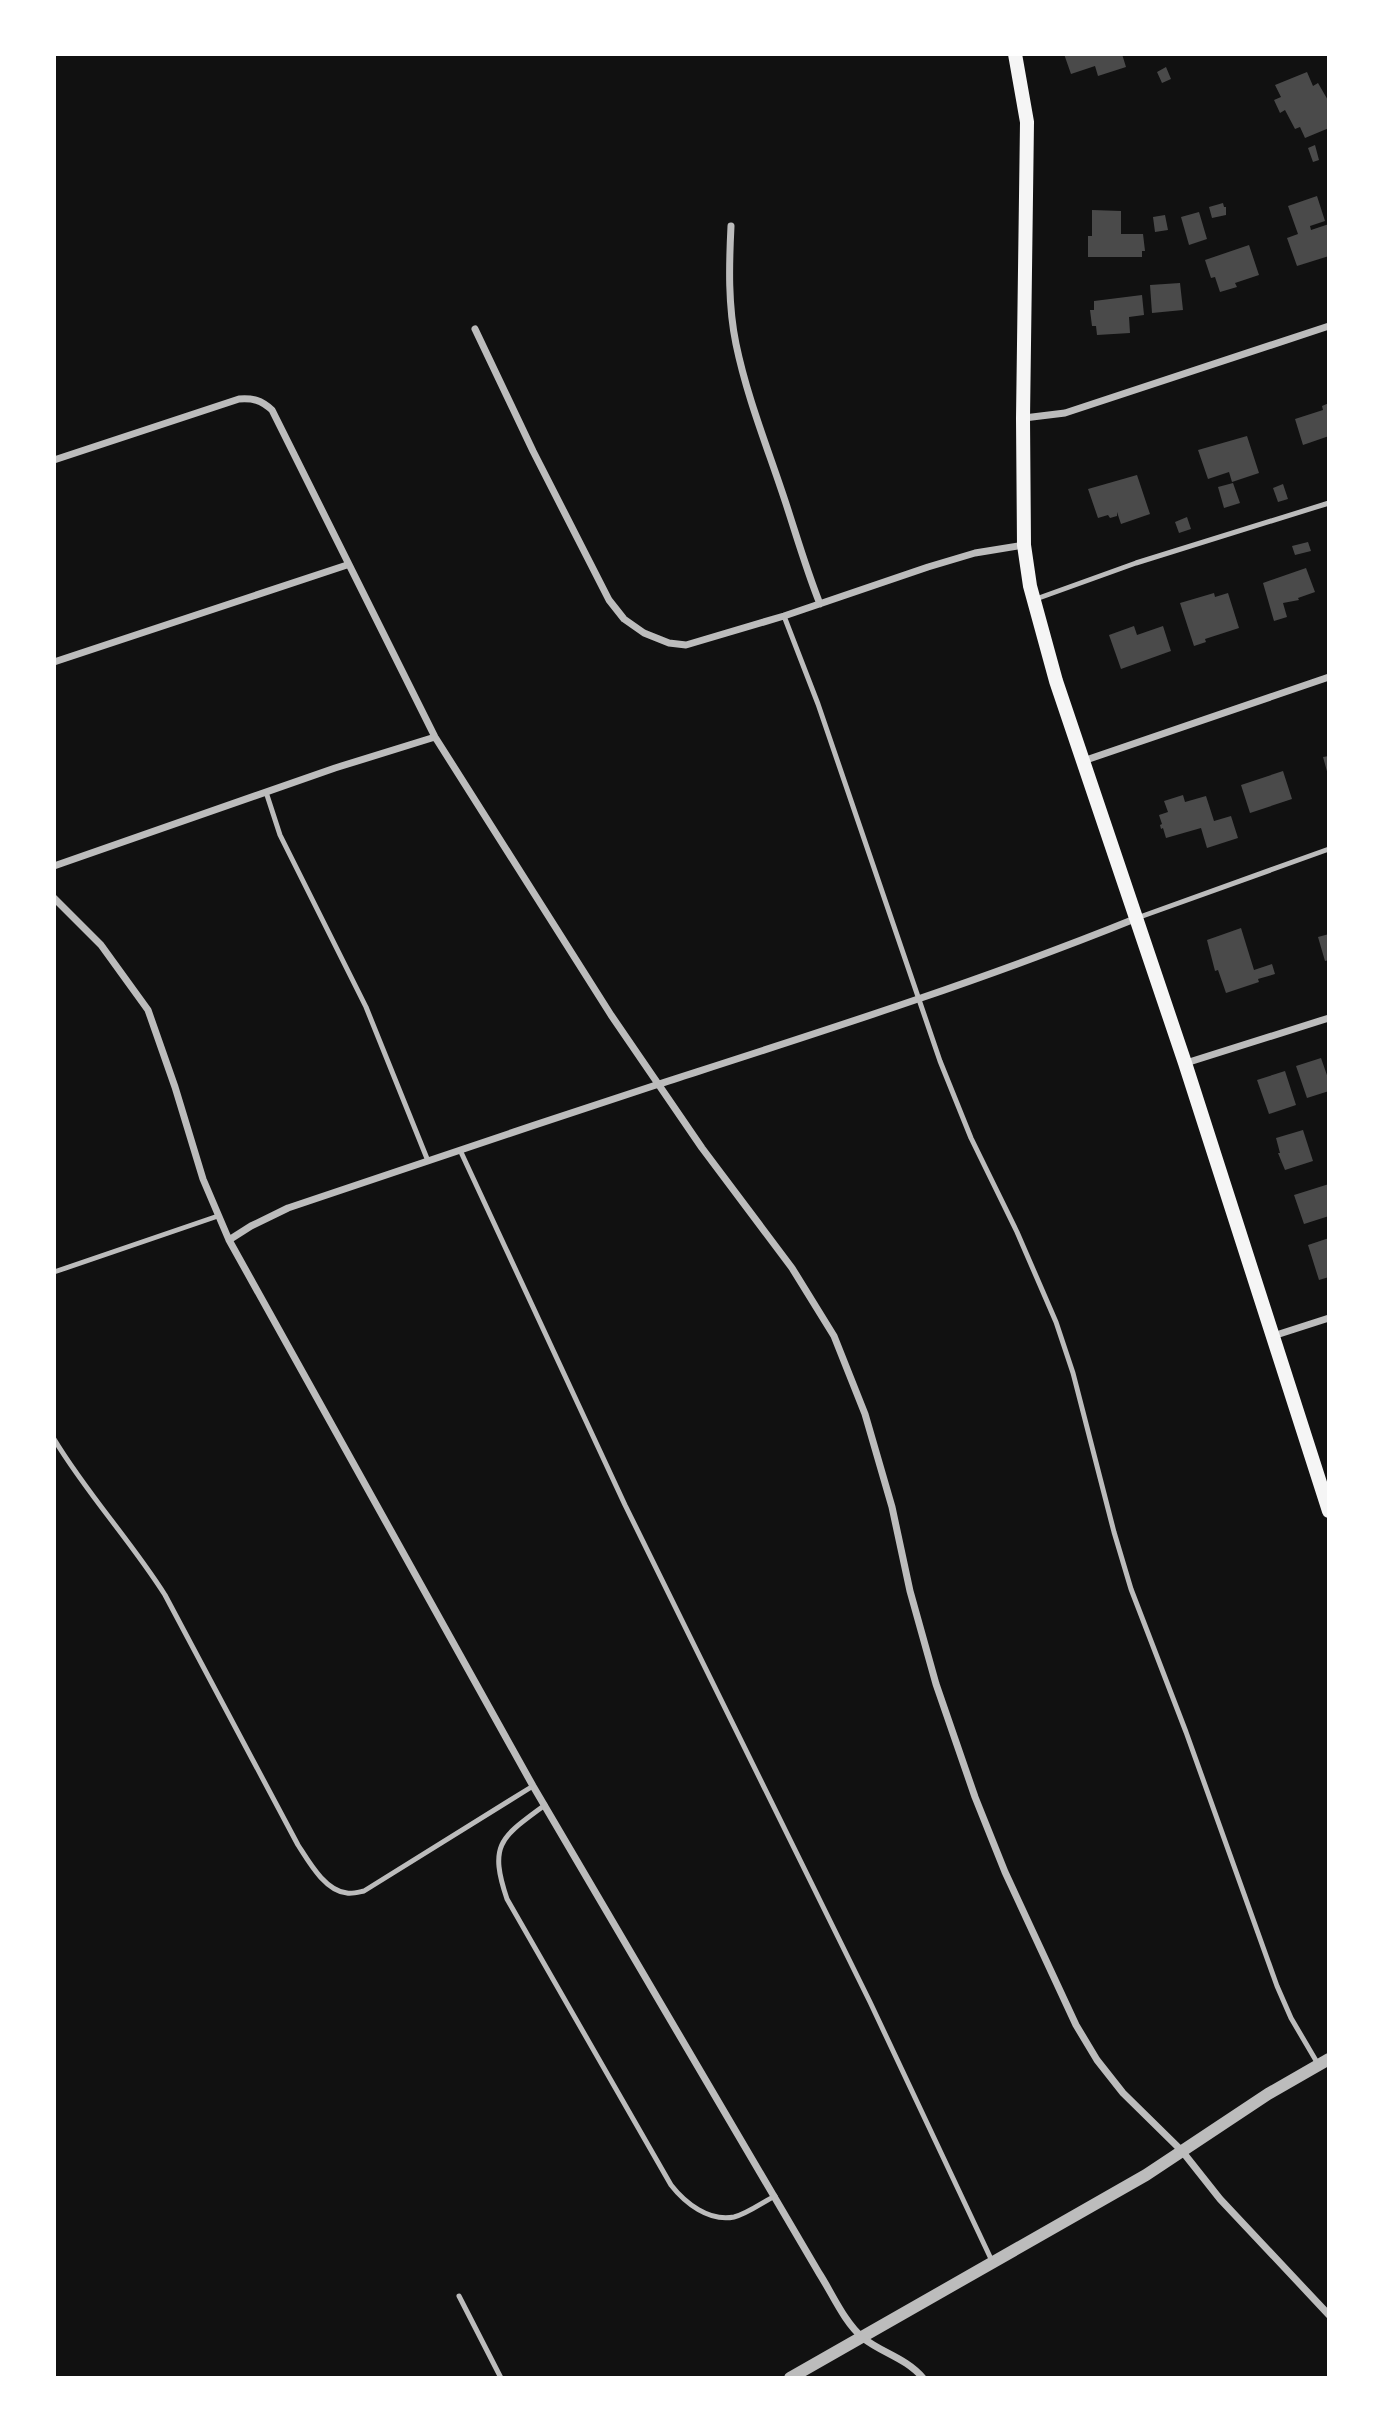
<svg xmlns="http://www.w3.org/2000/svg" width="1383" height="2432" font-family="'DejaVu Sans',sans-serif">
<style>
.building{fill:#4a4a4a}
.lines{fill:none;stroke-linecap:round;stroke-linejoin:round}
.service{stroke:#bcbcbc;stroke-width:5}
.minor{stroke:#bcbcbc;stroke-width:7}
.tertiary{stroke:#bcbcbc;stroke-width:12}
.secondary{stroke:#f5f5f5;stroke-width:14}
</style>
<rect width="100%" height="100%" fill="#111"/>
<path class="building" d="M1064 54H1122L1126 67 1098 76 1095 66 1071 74Z
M1166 67 1171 79 1162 83 1157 72Z
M1307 72 1313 86 1318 83 1329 102V128L1305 138 1300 127 1295 129 1285 110 1280 113 1274 100 1281 97 1275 85Z
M1315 145 1319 160 1313 162 1308 148Z
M1317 196 1325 221 1310 226 1311 230 1329 224V256L1297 266 1287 238 1298 234 1288 206Z
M1223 203 1224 207H1226V215L1212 218 1209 207Z
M1092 210 1121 211V234H1143L1145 251H1142V257H1088V236H1092Z
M1199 212 1207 239 1189 245 1181 217Z
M1165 215 1168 230 1155 232 1153 217Z
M1249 245 1259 275 1235 283 1237 287 1220 292 1215 277 1211 278 1205 260Z
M1180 283 1183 310 1152 313 1150 285Z
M1142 295 1144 315 1129 317 1130 333 1097 335 1096 326H1092L1090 310H1094V301Z
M1329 403V436L1303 445 1295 419 1323 410 1322 406Z
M1247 436 1259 473 1232 482 1229 472 1208 479 1198 450Z
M1137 475 1150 514 1121 524 1117 512V516L1110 518 1108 515 1098 518 1088 489Z
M1233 483 1240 503 1224 508 1218 487Z
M1283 484 1288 499 1278 502 1273 488Z
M1187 517 1191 529 1179 533 1175 522Z
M1308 542 1311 551 1295 555 1292 546Z
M1306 568 1315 592 1298 598 1299 600 1283 603 1287 617 1274 621 1263 583Z
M1214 593 1215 597 1228 593 1239 628 1205 639 1206 642 1194 646 1180 603Z
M1134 626 1137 635 1163 626 1171 651 1121 669 1109 635Z
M1329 756V775H1328L1323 757Z
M1283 771 1292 799 1250 813 1241 785Z
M1183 795 1185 802 1206 796 1214 821 1231 816 1238 838 1207 848 1201 828 1166 838 1163 828 1161 829 1160 825 1162 824 1159 815 1168 812 1164 801Z
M1241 928 1254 970 1272 964 1275 974 1258 979 1259 982 1226 993 1218 970 1215 971 1207 940Z
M1329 934V960L1325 961 1318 937Z
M1321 1058 1329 1081V1091L1307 1098 1296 1066Z
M1285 1071 1296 1105 1269 1114 1257 1080Z
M1303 1130 1313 1161 1285 1170 1278 1153H1280L1276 1138Z
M1329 1184V1216L1304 1224 1294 1195Z
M1329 1238V1277L1319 1280 1308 1245Z"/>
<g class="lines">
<path class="service" d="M1036 599 1136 563 1329 503
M784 616 818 704 940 1061 971 1138 1017 1232 1056 1322 1073 1373 1114 1532 1131 1589 1186 1732 1277 1986 1291 2018 1318 2064
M266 792 280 835 366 1007 428 1161
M1137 918 1329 849
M460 1150 625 1505 870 2002 992 2261
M54 1272 218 1216
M54 1439C87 1494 131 1541 165 1595L298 1845C309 1862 325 1891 347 1893 352 1894 359 1892 364 1891L533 1786
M545 1805C502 1837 488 1843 507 1899L671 2185C685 2203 709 2222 734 2217 747 2214 763 2202 775 2196
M459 2296 501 2378"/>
<path class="minor" d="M731 226C729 266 728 305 736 344 748 402 771 456 789 513 799 544 808 574 820 604
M475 329 533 451 609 600 624 619 644 633 669 643 686 645 784 616 928 567 975 553 1024 545
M1024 418 1065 413 1329 326
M54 460 239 399C253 398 261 400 272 410L435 737 611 1015 702 1148 792 1268 834 1336 865 1414 892 1507 910 1591 936 1684 975 1797 1005 1872 1076 2025 1097 2060 1123 2093 1182 2151 1220 2199 1329 2315
M54 662 347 565
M1083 761 1329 677
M54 866 335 768 435 737
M54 898 101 945 148 1010 175 1087 203 1179 229 1240 533 1786 819 2273C832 2293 844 2322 863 2338 882 2353 906 2358 923 2378
M1186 1063 1329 1018
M229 1240 251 1226 288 1208C411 1167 533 1125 656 1085 817 1033 979 982 1137 918
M1273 1336 1329 1318"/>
<path class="tertiary" d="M790 2378 1146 2175 1268 2094 1329 2059"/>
<path class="secondary" d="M1015 54 1027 122 1023 418 1024 545 1030 586 1056 681 1185 1063 1329 1511"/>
</g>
<rect width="1383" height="2432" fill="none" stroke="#ffffff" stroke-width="112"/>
</svg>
